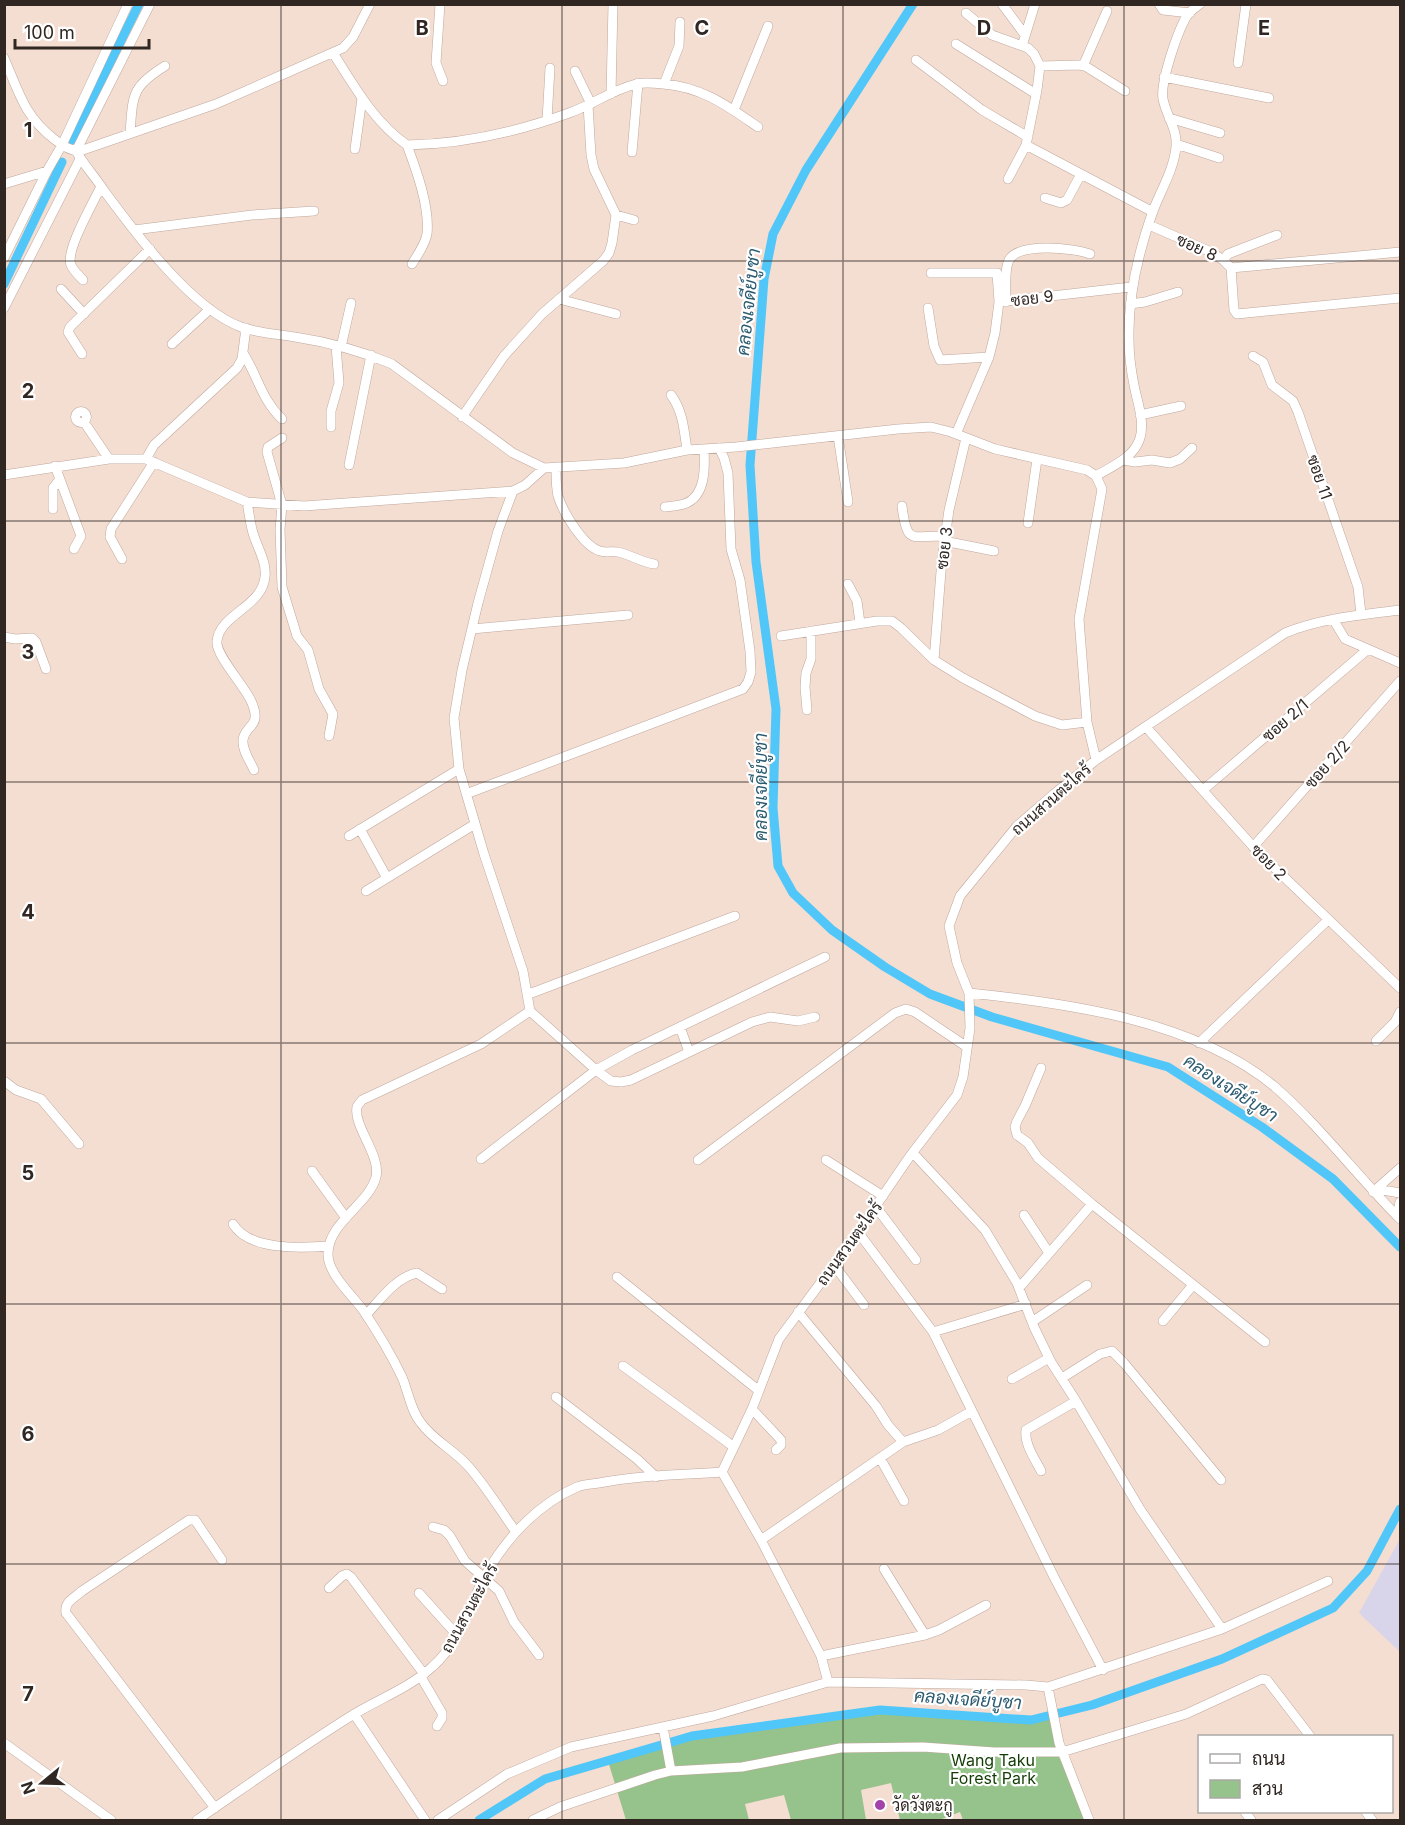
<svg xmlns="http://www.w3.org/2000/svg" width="1405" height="1825" font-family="Inter,Sarabun,sans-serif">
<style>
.education{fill:#d8d5eb}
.green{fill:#96c28b}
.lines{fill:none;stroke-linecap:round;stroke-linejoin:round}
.canal{stroke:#50c7f8;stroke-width:9}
.minor-casing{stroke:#bfa89d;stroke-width:10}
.minor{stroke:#fff;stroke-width:9}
.grid{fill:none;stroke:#302723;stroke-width:1.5;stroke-opacity:0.55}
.poi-dot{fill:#a342a9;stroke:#fff;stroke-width:2}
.labels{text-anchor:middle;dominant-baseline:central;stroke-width:4.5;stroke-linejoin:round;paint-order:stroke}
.street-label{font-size:16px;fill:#302723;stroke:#fff}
.park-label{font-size:16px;fill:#133c05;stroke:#fff}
.poi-label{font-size:16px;fill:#302723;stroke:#fff;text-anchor:start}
.water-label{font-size:18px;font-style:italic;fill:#2b5b70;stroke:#fff}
.grid-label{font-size:20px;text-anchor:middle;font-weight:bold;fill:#302723;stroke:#fff;stroke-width:4.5;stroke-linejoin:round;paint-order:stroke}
</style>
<rect width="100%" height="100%" fill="#f4ddd1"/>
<path class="education" d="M1400 1539V1652L1359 1613Z"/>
<path class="green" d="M880 1710 1031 1720 1053 1715 1059 1757 1086 1820H963L960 1812 939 1820H900L891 1783 861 1790 866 1820H791L784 1795 745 1804 749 1820H626L608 1761 692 1736Z"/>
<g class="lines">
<path class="canal" d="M913 4 806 170 773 234 764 279 750 465 756 562 776 709 773 808 778 866 793 893 832 930 885 967 930 994 992 1017 1168 1067 1262 1127 1333 1179 1400 1247
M72 140 139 4
M4 284 62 162
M479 1820 545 1779 692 1736 880 1710 1031 1720 1092 1705 1222 1659 1333 1608 1367 1571 1400 1509"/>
<g class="minor-casing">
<path id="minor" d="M150 4 76 151C84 165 96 178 105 192 136 234 192 309 241 327 257 333 278 334 295 337 328 342 361 351 392 364L513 453 544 468 624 463 687 450 736 447 898 429 931 427 951 432 995 449 1087 470 1096 476 1102 489 1079 619 1087 722 1096 760
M440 4 436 63 443 81
M1002 4 1025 35
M1159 4 1163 10 1190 13
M966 13 992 35 1028 48 1034 54 1040 66 1037 90 1026 145 1008 179
M956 44 1036 94
M1022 46 1035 4
M333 53C354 86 374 122 407 145 462 144 517 132 569 113 592 105 612 90 636 84 645 82 654 83 663 84 702 87 726 105 758 127
M4 58C19 92 24 116 54 139 62 145 70 151 80 151L216 104 343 48 353 37 370 4
M916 60 982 110 1028 137
M1238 63 1246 4
M1040 66 1079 65 1085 66 1125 91
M1083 66 1107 11
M575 71 591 104
M1164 77 1269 98
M664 84 679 46 680 22
M611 94 613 4
M734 110 768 26
M1169 118 1220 133
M547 120 550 68
M130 133C133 95 131 87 165 66
M1176 144 1219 158
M407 145C416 169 430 207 427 234 425 245 418 254 412 264
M1026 145 1153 212
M355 149 362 98
M632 152 638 83
M4 184 47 171
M1045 198 1061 203 1067 200 1081 174
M616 215 634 220
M1149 225 1211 252 1223 260 1228 254 1277 235
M134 230 252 215 314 211
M4 258 47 171 62 145 128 4
M1223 260 1231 268 1234 310 1237 314 1400 298
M1231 268 1400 252
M931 273H997L999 302
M83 280C79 276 73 270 71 265 65 250 94 202 101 186
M61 289 84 314
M559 299 616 314
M1006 302C1006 289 1004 271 1009 260 1019 242 1074 248 1090 254
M1130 304 1145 302 1178 292
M4 308 80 159
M928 308 934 346 940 360 989 357
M172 344 210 309
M341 347 351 303
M243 353C258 376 261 399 282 419
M82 354 68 332 70 327 150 249
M1253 356 1263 362 1272 385 1293 401 1298 412 1358 587 1361 614
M671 395C683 411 684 430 687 450
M75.5 417a5.5 5.5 0 1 1 11 0a5.5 5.5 0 1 1-11 0Z
M1140 415 1181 406
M462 417 504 356 542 314 603 261 609 253 612 243 616 215 594 169 591 155 588 105
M84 422 109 459
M331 427V411L339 383 336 346
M956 434 989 357 995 333 999 302 1131 287
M838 436 848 502
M282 438 268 447 267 452 282 505 280 529 282 587 297 636 308 650 319 689 333 714 329 736
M146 459 154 445 237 368 242 359 246 328
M1123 460 1135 462 1152 460 1170 463 1180 459 1192 448
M349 465 371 355
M55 466 81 536 74 549
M556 468C556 478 556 487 558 496 563 512 583 546 600 551 606 553 612 551 618 552 631 555 641 562 654 564
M4 475 109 459H146L247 502 304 506 513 491 525 485 544 468
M1096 476C1112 466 1134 458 1140 438 1145 422 1137 401 1134 385 1131 370 1129 354 1129 339 1128 295 1138 253 1153 211 1161 190 1174 169 1176 147 1178 130 1166 115 1163 99 1160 82 1179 26 1189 13 1192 10 1196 7 1200 4
M513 491 498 531 478 603 462 670 454 718 459 769 484 854 523 971 530 1011 596 1070 611 1081 621 1082 631 1080 752 1022 770 1017 798 1021 815 1017
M247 502C249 512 250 523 253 533 257 547 267 562 265 577 262 607 220 614 217 641 215 655 245 686 252 703 262 728 245 724 243 740 242 750 250 761 254 770
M902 506C907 547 912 535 945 536
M665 507C671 506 678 506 684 504 706 497 705 467 704 449
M53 509V488L60 479
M1028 523 1037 459
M944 541 994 551
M122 559 110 537 111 529 154 462
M848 584 857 601 860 623
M1333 619 1345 639 1400 663
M472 629 628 615
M781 636 877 621H892L901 628 934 660 963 678 1035 716 1062 725 1087 722
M4 637 15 639 32 638 36 642 46 669
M934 660 942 559 949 510 966 438
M807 710 805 687 806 673 811 659V631
M1146 727 1257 851 1400 988
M1203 790 1367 650
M466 794 701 705 743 689 748 682 751 672 750 651 740 580 731 549 728 473 724 458 719 448
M360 829 387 878
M349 836 459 769
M1253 847 1400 681
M366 891 475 824
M969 993C1068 1003 1196 1021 1275 1087 1319 1125 1358 1177 1400 1219
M529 994 735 916
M680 1027 689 1052
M1376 1041 1395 1022 1400 1012
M1199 1043 1328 920
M1041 1068 1025 1106 1017 1121 1015 1127 1017 1135 1028 1143 1038 1158 1092 1204
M4 1081 16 1090 41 1099 79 1144
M913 1153 985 1230 1017 1283 1034 1327 1051 1362 1076 1401 1140 1509 1222 1629
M481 1159 596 1070 632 1050 825 957
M698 1160 895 1013 906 1009 915 1012 967 1047
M826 1160 883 1196
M312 1171 346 1218
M1377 1189 1400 1193
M1373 1192 1400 1168
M876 1207 916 1260
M1024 1215 1049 1253
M1397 1216 1400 1202
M233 1224C249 1251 302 1248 329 1246
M858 1232 933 1332 1026 1304
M834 1265 864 1305
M617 1277 758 1390
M1019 1288 1092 1204 1265 1342
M798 1312 876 1406 888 1425 903 1442
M366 1315C380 1300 396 1277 417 1273L442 1289
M1163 1321 1193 1285
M1032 1322 1087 1285
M933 1332 1054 1577 1103 1670
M623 1366 734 1447
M1062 1378 1100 1354 1112 1351 1124 1363 1221 1480
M1012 1379 1049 1358
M556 1397 637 1459 656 1477
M752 1409 781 1440V1445L776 1450
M880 1458 904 1501
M1041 1471C1035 1459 1024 1444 1026 1430L1076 1401
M722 1472 761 1540 821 1656 828 1682 1026 1685 1048 1687 1222 1629 1328 1581
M433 1527 444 1530 450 1536 465 1561 499 1591 514 1622 539 1655
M516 1532C500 1510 486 1486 468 1466 454 1450 433 1440 421 1423 411 1411 408 1391 402 1377 391 1354 377 1331 363 1310 352 1295 327 1273 328 1253 329 1222 369 1204 376 1177 381 1155 353 1126 357 1107 358 1104 361 1102 362 1100L481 1044 530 1011
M761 1540 903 1442 938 1430 972 1411
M884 1569 925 1635
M329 1588 342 1576 347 1574 351 1577 424 1674
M419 1593 456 1634
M821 1656 925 1635 939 1630 986 1605
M421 1677 442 1713V1718L437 1726
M1048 1687 1059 1743 1089 1820
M354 1714 425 1820
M663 1727 671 1771
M4 1743 111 1820
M215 1808 66 1613C64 1602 74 1598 82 1591L189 1520H195L222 1560
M1245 1812 1251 1820
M1366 1812 1372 1820
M197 1820C248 1785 298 1749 351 1716 378 1699 408 1689 432 1667 461 1642 470 1601 489 1569 509 1535 540 1503 577 1487 584 1484 592 1484 599 1483 639 1475 681 1475 722 1472L752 1409 779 1339 858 1232 910 1156 957 1095 963 1077 970 1028 969 993 957 963 949 926 960 896 1017 826 1054 794 1096 760 1285 633C1322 618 1361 615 1400 610
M438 1820 507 1774 571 1747 713 1716 828 1682
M533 1820 560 1807 655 1775 671 1771 742 1767 840 1748 923 1747 994 1752H1062L1186 1714 1262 1679 1267 1680 1310 1736"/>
</g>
<use href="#minor" class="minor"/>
</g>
<path class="grid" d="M281 4V1820M562 4V1820M843 4V1820M1124 4V1820M4 261H1400M4 521H1400M4 782H1400M4 1043H1400M4 1304H1400M4 1564H1400"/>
<circle class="poi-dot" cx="880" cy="1805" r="6"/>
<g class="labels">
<g class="street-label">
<text transform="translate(1197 247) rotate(25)">ซอย 8</text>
<text transform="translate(1032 298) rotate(-7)">ซอย 9</text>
<text transform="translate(1320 477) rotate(71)">ซอย 11</text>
<text transform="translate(944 548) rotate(-83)">ซอย 3</text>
<text transform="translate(1285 720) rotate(-41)">ซอย 2/1</text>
<text transform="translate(1327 764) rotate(-48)">ซอย 2/2</text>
<text transform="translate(1051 799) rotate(-41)">ถนนสวนตะไคร้</text>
<text transform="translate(1269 862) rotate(46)">ซอย 2</text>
<text transform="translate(849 1243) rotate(-54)">ถนนสวนตะไคร้</text>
<text transform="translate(469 1608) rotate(-61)">ถนนสวนตะไคร้</text>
</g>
<g class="park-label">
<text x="993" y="1760">Wang Taku<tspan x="993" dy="18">Forest Park</tspan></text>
</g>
<g class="poi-label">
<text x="892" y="1805">วัดวังตะกู</text>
</g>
<g class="water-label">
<text transform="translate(748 302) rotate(-84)">คลองเจดีย์บูชา</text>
<text transform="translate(760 787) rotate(-90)">คลองเจดีย์บูชา</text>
<text transform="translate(1231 1088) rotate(33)">คลองเจดีย์บูชา</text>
<text transform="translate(968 1699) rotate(4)">คลองเจดีย์บูชา</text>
</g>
</g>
<g class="grid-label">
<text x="422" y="35">B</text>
<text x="702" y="35">C</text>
<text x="984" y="35">D</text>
<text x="1264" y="35">E</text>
<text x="28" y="137">1</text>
<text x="28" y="398">2</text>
<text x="28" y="659">3</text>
<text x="28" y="919">4</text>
<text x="28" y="1180">5</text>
<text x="28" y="1441">6</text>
<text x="28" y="1701">7</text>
</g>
<rect width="1405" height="1825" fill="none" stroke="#302723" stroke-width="12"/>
<rect x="1198" y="1735" width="195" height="78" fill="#ffffff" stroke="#aca9a7" stroke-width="1.5"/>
<rect x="1210" y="1754" width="30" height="9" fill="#ffffff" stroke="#aca9a7" stroke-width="1.5"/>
<text x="1252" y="1765" font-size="18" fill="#302723">ถนน</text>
<rect x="1210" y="1780" width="30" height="18" fill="#96c28b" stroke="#aca9a7" stroke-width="1.5"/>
<text x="1252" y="1795" font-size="18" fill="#302723">สวน</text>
<g transform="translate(42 1783) rotate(251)" stroke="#ffffff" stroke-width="4.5" paint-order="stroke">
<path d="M0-4.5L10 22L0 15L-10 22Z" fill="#302723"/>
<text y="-9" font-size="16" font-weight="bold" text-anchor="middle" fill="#302723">N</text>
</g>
<path d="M15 39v9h134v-9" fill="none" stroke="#302723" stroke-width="3"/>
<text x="24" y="39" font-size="18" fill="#302723" stroke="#ffffff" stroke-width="4.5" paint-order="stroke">100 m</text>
</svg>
